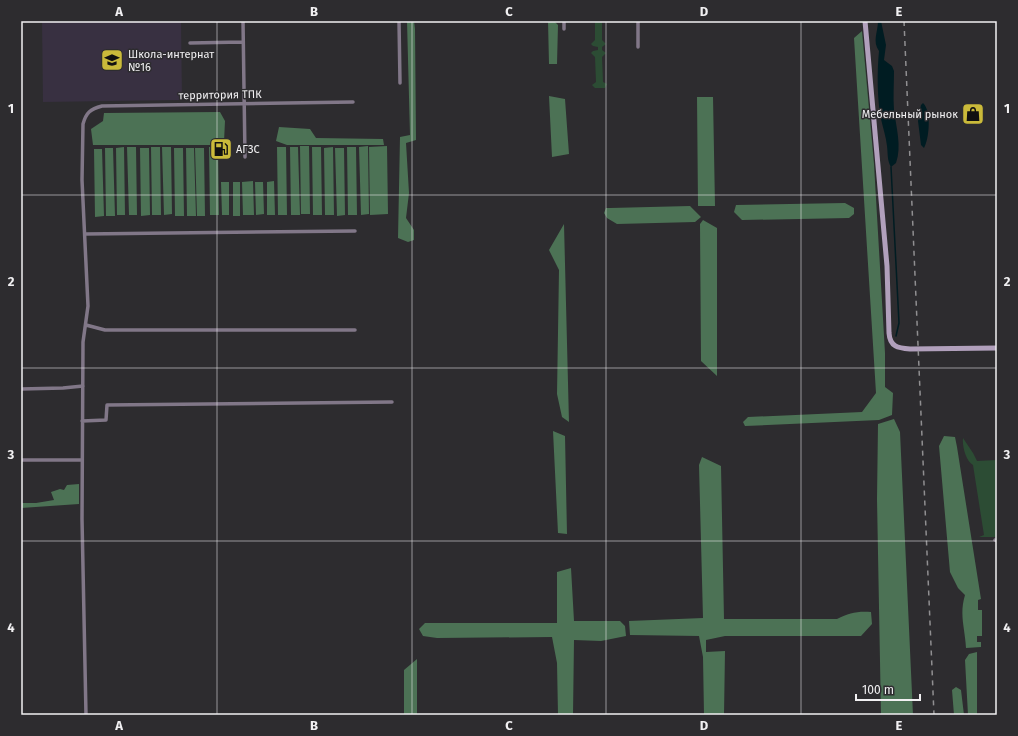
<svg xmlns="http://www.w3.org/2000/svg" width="1018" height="736" font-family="'Fira Sans',sans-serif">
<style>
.education{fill:#383041}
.green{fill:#2c4c34}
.forest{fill:#4c7255}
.water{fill:#001c22}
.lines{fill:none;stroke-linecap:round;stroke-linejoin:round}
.stream{stroke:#001c22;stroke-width:1.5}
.street{stroke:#817788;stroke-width:3.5}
.secondary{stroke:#b1a0bc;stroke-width:5}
.rail{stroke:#908f91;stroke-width:1.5;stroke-dasharray:5 5;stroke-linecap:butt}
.grid{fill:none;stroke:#f1f0f2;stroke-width:1;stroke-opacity:0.55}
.labels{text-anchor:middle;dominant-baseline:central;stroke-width:3;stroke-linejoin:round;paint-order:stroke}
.poi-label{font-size:11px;fill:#f1f0f2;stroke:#2d2c2f;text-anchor:start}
.street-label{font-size:11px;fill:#f1f0f2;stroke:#2d2c2f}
.neatline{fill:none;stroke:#f1f0f2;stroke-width:1.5}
.grid-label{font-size:13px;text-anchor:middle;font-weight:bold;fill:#f1f0f2}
</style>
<rect width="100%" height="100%" fill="#2d2c2f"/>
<path class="education" d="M42 21H181L182 100 43 102Z"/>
<path class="green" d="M595 21H602V40L606 44 602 47V50L606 53 602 57 603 82 607 84 605 88H595L592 85 596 82 595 57 591 53 593 51 598 50V47L593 46 591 44 595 40Z
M963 438 973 453 977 461 997 460V535L995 537H979L984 535 973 465C966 461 962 446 963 438Z"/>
<path class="forest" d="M407 21H414L415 29 416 140 406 143 409 193 406 218 414 230V240L408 242 398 238 400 137 410 135Z
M548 21H554L558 25 557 64H549Z
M862 31 874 164 885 353V387L893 393 892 415 879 420 745 426 743 422 748 417 862 412 876 393 854 38Z
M549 96 565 99 569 154 552 157Z
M697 97H713L715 206H698Z
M220 112 225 121 224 142 217 145H93L91 129 103 121 104 113Z
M279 127 310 129 316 138 383 139 384 145H287L276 141Z
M300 146H309L310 214H301Z
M368 146 369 214 361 215 359 147Z
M387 146 388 214 370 215 369 147Z
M124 147 125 215H117L116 148Z
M127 147H136L137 215H129Z
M160 147 161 215H152L151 147Z
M162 147H171L172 214 164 215Z
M209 147H218L219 215H210Z
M277 147H286L287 215H278Z
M290 147H298L300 215H291Z
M312 147H321L322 215H313Z
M333 147 334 215H325L324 148Z
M347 147H356L357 215H348Z
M105 148H113L115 216H106Z
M140 148H149L150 215 141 216Z
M174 148H183L184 216H175Z
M186 148H194L196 216H187Z
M195 148H204L205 216H197Z
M335 148H344L345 215 337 216Z
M94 149H102L104 216 95 217Z
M253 181 254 215H243L242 182Z
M274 181 275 215H267V182Z
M221 182H229V215H222Z
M233 182H240V216H233Z
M255 182H263L264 214 256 215Z
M845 203 854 208V214L849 218 742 220 734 212 736 205Z
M690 206 701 217 695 222 617 224 607 218 604 213 606 208H610Z
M703 220 717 228V376L701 361 700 224Z
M564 224 569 422 562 417 557 394 559 270 549 250Z
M894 419 900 432 913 715H881L877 499 878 424Z
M553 431 565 436 567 534 558 533Z
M944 436 955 437 957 447 981 599 978 600V610H982V636H977V642H981V647L966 648C965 628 959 615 965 595L958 588 950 572 939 446Z
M702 457 721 466 724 619H837C849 613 857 611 871 612L872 624 861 636H725L706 640V652L725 651 724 715H704L703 657 699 636 630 635 629 621 703 618 699 465Z
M79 484V504L21 508V503H36L54 500 51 492 60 489 64 490 67 485Z
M571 568 574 621H620L625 626 626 636 601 641 574 640 573 715H558L557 663 552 637 437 638 423 636 419 629 425 623H557V572Z
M977 652V715H968L965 660 969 654Z
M417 659V715H404V670Z
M956 687 961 690 964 715H954L952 690Z"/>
<path class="water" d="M878 21H881L886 45 884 60 892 66 894 71C894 84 893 97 894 110 896 127 902 146 896 163L891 167C887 160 888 154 887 146 886 137 883 128 881 119 877 99 877 71 879 51 872 41 878 32 878 21Z
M923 103C932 111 929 140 924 148L921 145 918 121 921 105Z"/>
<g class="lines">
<path class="stream" d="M891 167 899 323 896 336"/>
<path class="street" d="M243 21 245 157
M399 21 400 83
M564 21V29
M638 21V47
M190 43 243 42
M85 234 355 231
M86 325 105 330H355
M21 389 63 388 83 386
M82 421 106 420 107 405 392 402
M21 460H82
M995 540 997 541
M86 715 82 519 83 342 88 306 82 180 83 124C86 113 90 109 102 106L353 102"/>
<path class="secondary" d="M865 21 887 266 889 333C890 347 898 348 910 349L997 348"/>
<path class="rail" d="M904 21 934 715"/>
</g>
<path class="grid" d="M217 21V715M412 21V715M606 21V715M801 21V715M21 195H997M21 368H997M21 541H997"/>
<defs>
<g id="school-square" transform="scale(1.15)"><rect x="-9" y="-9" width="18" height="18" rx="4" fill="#caba3a" stroke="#2d2c2f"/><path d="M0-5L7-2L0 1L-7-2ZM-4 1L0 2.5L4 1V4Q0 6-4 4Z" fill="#111"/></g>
<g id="shop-square" transform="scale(1.15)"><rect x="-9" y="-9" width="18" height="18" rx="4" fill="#caba3a" stroke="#2d2c2f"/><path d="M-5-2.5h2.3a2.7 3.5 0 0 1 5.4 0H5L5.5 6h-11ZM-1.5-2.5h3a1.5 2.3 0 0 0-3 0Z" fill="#111"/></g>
<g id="fuel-square" transform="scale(1.15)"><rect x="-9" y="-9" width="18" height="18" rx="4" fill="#caba3a" stroke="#2d2c2f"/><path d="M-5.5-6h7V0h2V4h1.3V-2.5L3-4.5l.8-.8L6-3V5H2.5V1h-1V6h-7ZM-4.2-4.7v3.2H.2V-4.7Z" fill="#111"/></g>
</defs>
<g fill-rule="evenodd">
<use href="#school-square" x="112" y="60"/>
<use href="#shop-square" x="973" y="114"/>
<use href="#fuel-square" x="221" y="149"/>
</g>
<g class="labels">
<g class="poi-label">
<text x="128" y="54">Школа-интернат<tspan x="128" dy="13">№16</tspan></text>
<text x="958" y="114" text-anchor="end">Мебельный рынок</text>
<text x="236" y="149">АГЗС</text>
</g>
<g class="street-label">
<text transform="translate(220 95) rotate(-1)">территория ТПК</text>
</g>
</g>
<rect width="1018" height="736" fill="none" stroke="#2d2c2f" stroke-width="44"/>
<path d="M856 694v6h64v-6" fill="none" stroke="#f1f0f2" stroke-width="2"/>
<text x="862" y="694" font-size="12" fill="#f1f0f2" stroke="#2d2c2f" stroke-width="3" paint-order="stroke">100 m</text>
<rect x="22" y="22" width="974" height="692" class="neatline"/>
<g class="grid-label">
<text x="119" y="16">A</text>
<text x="314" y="16">B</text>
<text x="509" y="16">C</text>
<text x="704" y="16">D</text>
<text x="899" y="16">E</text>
<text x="11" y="113">1</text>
<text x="1007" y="113">1</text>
<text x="11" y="286">2</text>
<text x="1007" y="286">2</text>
<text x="11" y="459">3</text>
<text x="1007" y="459">3</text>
<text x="11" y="632">4</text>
<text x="1007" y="632">4</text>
<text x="119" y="730">A</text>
<text x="314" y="730">B</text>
<text x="509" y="730">C</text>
<text x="704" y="730">D</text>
<text x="899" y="730">E</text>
</g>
</svg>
